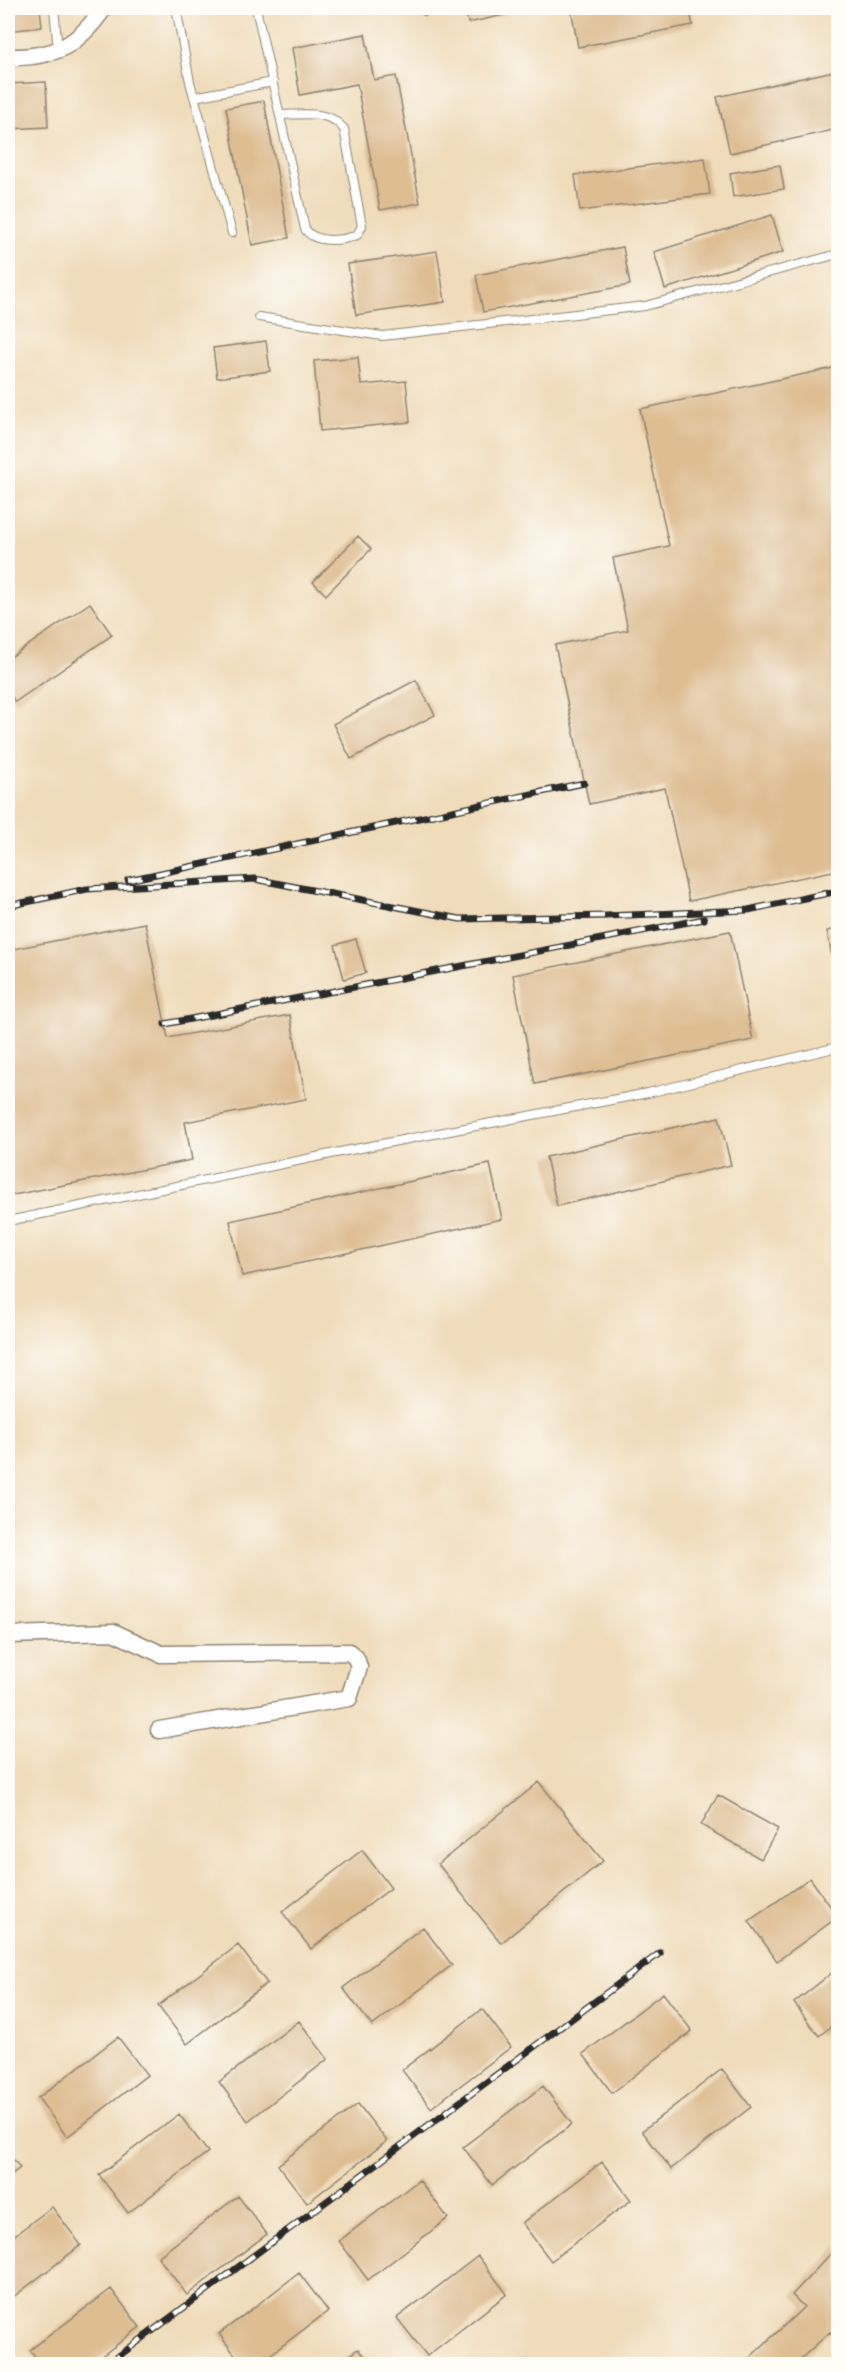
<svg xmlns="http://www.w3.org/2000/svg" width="846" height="2372" font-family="Pangolin,sans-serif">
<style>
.building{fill:#debd93}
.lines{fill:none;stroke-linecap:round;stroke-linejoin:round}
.service-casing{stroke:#8e8473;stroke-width:10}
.minor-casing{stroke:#8e8473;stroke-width:19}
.service{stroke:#fff;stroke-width:8}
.minor{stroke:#fff;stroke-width:16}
.rail-casing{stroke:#2b2b2b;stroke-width:7}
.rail{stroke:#fdfcf7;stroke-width:4.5;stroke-dasharray:14;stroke-linecap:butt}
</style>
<rect width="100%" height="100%" fill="#fdfcf7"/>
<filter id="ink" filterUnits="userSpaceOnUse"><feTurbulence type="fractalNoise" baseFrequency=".0167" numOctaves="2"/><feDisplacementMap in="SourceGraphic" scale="12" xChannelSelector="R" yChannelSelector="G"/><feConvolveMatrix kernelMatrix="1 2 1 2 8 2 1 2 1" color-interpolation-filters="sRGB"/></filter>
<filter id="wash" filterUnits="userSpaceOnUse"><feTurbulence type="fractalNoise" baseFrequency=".008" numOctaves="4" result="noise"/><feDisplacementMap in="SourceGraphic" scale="24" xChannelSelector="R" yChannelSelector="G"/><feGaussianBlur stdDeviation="1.35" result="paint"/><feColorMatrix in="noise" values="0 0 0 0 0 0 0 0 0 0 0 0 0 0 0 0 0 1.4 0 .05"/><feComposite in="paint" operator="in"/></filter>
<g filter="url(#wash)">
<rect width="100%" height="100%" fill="#f0dcbb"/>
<g id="blocks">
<path class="building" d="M8 8H40L42 27 8 31Z
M465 8H502L504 15 468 23Z
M571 8H689L693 25 578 47Z
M365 34 374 80 396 76 420 203 380 210 357 84 300 95 292 48Z
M838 70V129L730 153 717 97Z
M46 82 48 127 8 129V84Z
M264 101 289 238 252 245 226 108Z
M705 158 710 194 580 211 575 175Z
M780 165 784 189 733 197 730 173Z
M772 215 783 252 665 289 654 252Z
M623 247 630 285 483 312 476 275Z
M437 251 445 302 356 315 348 264Z
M266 341 270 371 217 378 213 348Z
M358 357 361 385 406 381 410 422 320 431 314 361Z
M838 367V870L689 901 665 788 589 804 555 645 628 630 613 558 669 546 640 409Z
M358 536 371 549 326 595 313 582Z
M90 603 112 635 15 702 8 691V659Z
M416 680 435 715 351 759 333 724Z
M145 923 168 1038 290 1015 306 1099 185 1122 192 1160 8 1196V950Z
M838 929V980H837L827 931Z
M730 931 753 1040 535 1084 513 975Z
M356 939 366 973 344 979 335 945Z
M719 1117 731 1165 557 1206 546 1157Z
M490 1164 502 1219 242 1276 230 1221Z
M539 1782 603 1861 501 1943 438 1864Z
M718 1795 778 1829 761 1859 701 1825Z
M362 1850 391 1888 311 1949 282 1912Z
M810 1878 838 1917 777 1961 749 1921Z
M423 1927 452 1965 372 2026 343 1988Z
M238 1945 267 1983 187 2044 158 2006Z
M838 1968V2021L819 2036 794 2003Z
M663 1993 692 2031 612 2093 583 2054Z
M482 2009 511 2047 431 2108 402 2070Z
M299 2021 328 2059 248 2121 219 2082Z
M118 2037 147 2075 67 2137 38 2098Z
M722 2069 751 2107 671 2169 642 2131Z
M543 2086 572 2124 492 2185 463 2147Z
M358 2104 387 2141 307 2203 278 2165Z
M179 2114 208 2152 128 2213 99 2175Z
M8 2152 20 2168 8 2177Z
M602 2162 631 2200 551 2261 522 2223Z
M419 2180 448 2218 368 2280 339 2241Z
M238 2196 267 2234 187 2295 158 2257Z
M52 2207 81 2245 8 2301V2240Z
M838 2246V2341L830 2332 795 2364H743L804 2307 792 2295Z
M478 2256 507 2294 427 2356 397 2318Z
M299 2273 328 2311 258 2364H242L219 2334Z
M111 2289 140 2327 91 2364H41L30 2350Z
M358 2349 370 2364H337Z"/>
</g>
</g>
<g filter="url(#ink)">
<use href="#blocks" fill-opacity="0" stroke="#8e8473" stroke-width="1.5"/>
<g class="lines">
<g class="service-casing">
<path id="service" d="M54 8 58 50
M176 8 190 82 232 233
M256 8 305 229C315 244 342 241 357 235L362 226 344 129C329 109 302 115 280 115
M424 8 425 11
M194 97 273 82
M259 317 382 336 645 306 838 254
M8 1221 350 1150 648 1093 838 1047"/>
</g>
<g class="minor-casing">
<path id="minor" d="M8 57C55 58 77 46 104 8
M8 1635 113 1632 161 1654 349 1652 356 1658 359 1667 349 1698 159 1730"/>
</g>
<use href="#service" class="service"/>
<use href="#minor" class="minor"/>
<g class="rail-casing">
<path id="rail" d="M128 880 584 783
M8 906 87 889 255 879 460 919 606 916 748 910 838 891
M165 1024 704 919
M108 2364 660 1953"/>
</g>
<use href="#rail" class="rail"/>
</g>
</g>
<rect width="846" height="2372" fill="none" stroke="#fdfcf7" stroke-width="30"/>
</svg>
